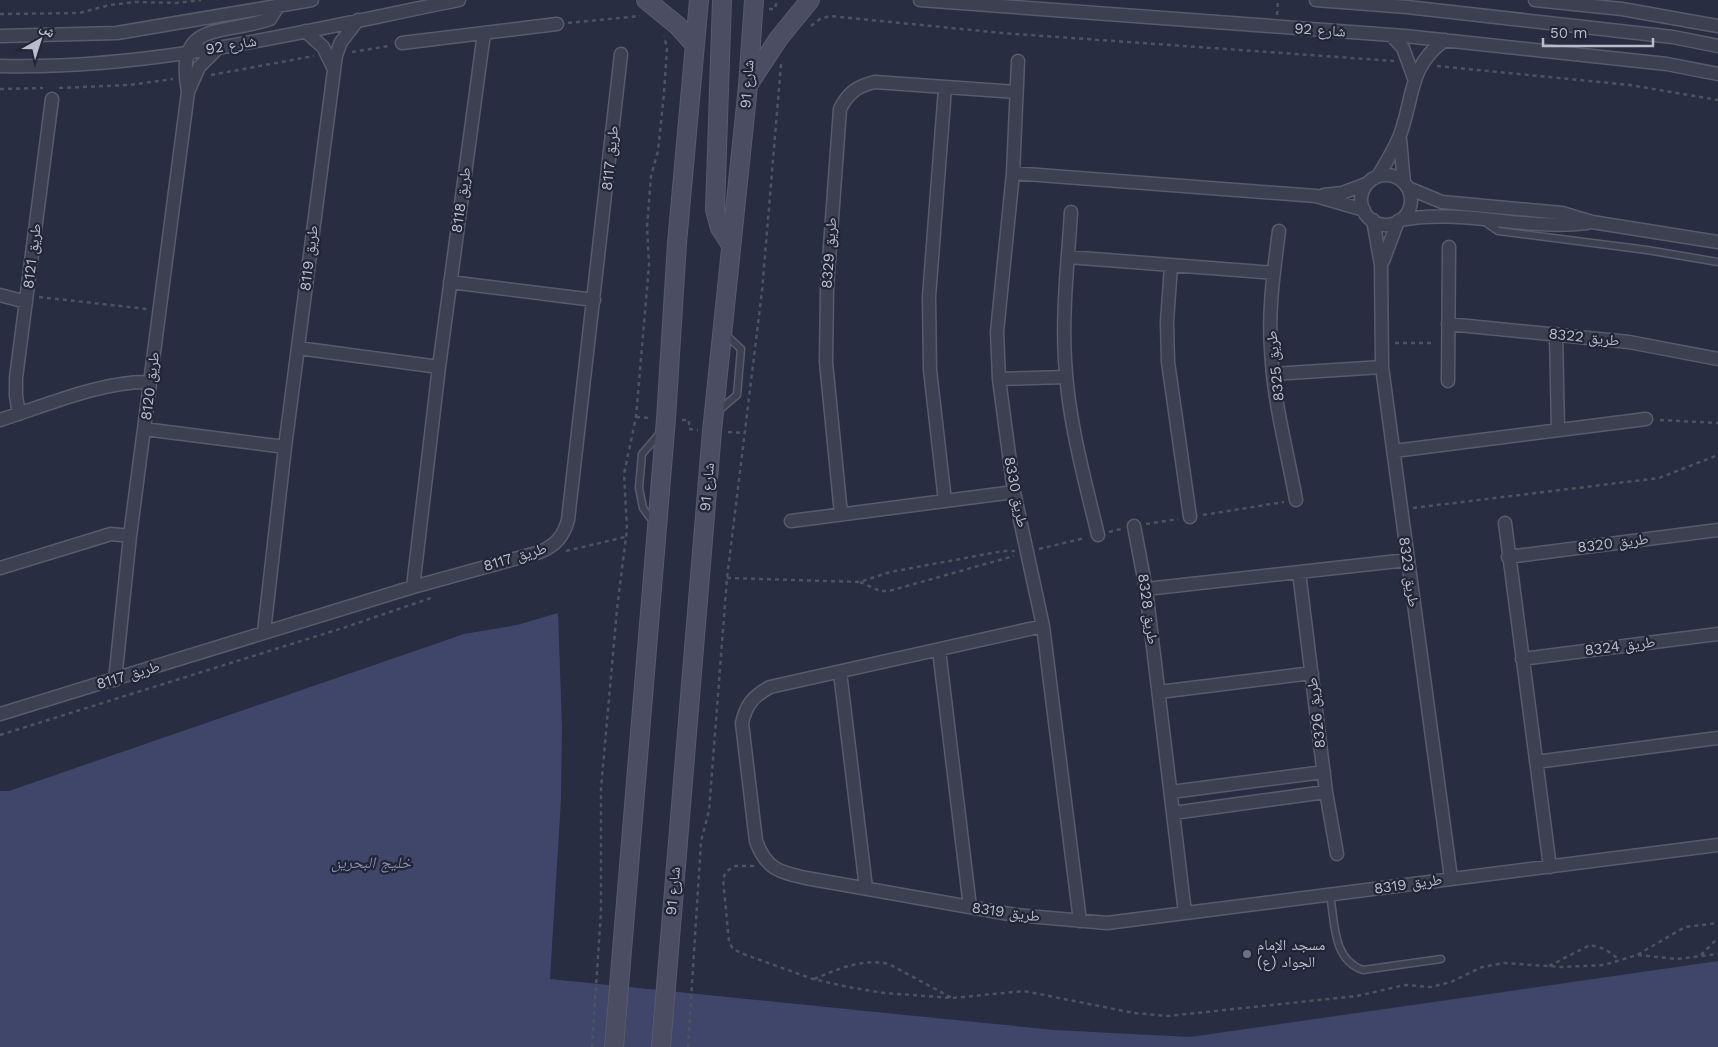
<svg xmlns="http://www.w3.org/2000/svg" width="1718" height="1047" font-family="'Work Sans','Noto Naskh Arabic',sans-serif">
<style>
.water{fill:#404669}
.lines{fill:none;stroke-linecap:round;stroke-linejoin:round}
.lane-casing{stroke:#585b6b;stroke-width:9}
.street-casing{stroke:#585b6b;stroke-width:15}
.secondary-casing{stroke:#585b6b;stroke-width:20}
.path{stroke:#49565f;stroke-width:2.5;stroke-dasharray:4 4;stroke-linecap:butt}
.lane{stroke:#3d4051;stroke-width:6}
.street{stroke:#3d4051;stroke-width:12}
.secondary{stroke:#4b4e63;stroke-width:18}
.worship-dot{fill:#6b7280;stroke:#212536;stroke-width:2}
.labels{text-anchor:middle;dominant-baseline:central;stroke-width:4.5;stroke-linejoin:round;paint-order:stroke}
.street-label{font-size:15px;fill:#babccb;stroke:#212536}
.poi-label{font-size:15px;fill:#babccb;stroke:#212536;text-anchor:start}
.water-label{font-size:16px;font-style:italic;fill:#848bb0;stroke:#212536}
</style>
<rect width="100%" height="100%" fill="#292d41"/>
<path class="water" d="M558 613 562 728 561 799 550 979 1054 1030 1190 1037 1718 961V1047H0V791H9L464 634 517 625Z"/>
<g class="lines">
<g class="lane-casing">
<path id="lane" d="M1482 220 1498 231 1647 250 1718 262
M717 412 737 395 741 349 725 334
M654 523 643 508 639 488 642 454 661 432
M1330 895C1335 921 1332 960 1363 970L1441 959"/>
</g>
<g class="street-casing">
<path id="street" d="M920 0 1405 36 1667 64 1718 74
M1316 0 1407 7 1673 37 1718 46
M1535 0 1622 9 1718 26
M305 31 323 47 334 69
M1391 35 1403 48 1414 78
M0 36 117 33 312 0
M402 43 557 24
M1018 61 1013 173 997 332 999 379 1014 492 1043 626 1080 921
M0 66C155 70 308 30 459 0
M945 88 929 297 930 370 945 501
M188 92C174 19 222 36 270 19L278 6
M1400 139 1404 183
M1013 173 1316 196 1364 210
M1361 200a25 25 0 1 1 50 0a25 25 0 1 1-50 0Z
M1378 176C1386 163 1394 150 1400 135 1414 98 1408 66 1445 40
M1408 188 1442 202 1562 213 1592 222 1718 242
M1324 195 1342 193 1366 184
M1071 212C1068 261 1062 311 1065 360 1068 420 1084 477 1098 535
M1373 220 1381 265 1382 367 1451 878
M1400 220C1462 208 1525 231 1587 223
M1279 231C1274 270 1268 310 1271 349 1273 400 1287 450 1296 500
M1068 257 1274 273
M1383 261 1398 221
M1171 265 1167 322 1168 362 1190 517
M450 282 594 300
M0 295 26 302
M1448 324 1629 342 1718 359
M1556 334 1558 429
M298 348 439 367
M1273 374 1382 367
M999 379 1066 377
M1448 381 1449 247
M19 414 16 396V378L52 99
M0 420C44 406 105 380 150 382
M144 429 285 447
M1394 451 1646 419
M841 514 826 362 827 288 840 109C848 93 857 86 875 82L1016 92
M791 521 1014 492
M1505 523 1550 867
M1134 526 1146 589 1185 913
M1508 557 1718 530
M0 568 111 534 130 536
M1299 572 1326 792 1337 854
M413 587 439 367 484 33
M1146 589 1407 560
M1043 626 770 687C753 696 746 705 742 723L756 841C766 869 779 872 806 878L1015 915 1107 923 1718 845
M264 632 285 447 336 55 341 42 358 20
M939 650 970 907
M1522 659 1718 634
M840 672 866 888
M115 680 130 536 188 92 199 67 218 48
M1159 692 1312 673
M0 714 413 587 540 552C556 545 563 537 568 520L621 54
M1536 762 1718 738
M1171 792 1324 772
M1173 813 1326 792"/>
</g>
<g class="secondary-casing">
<path id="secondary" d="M646 0 678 26 694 44
M722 0 715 210 720 228 731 245
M748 85 779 38 810 0
M614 1047 666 419 677 243 699 0
M661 1047 712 431 748 86 754 0"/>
</g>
<path class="path" d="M769 9H775L777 0
M0 14 79 13 110 5 135 2 177 3 201 0
M1277 15 1278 0
M568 23 640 16
M811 26 820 19 830 16 1002 33 1394 61
M352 52 389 46
M1437 66 1630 85 1718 100
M211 75 314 56
M59 88 129 85 173 79
M0 89 43 88
M39 297 147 309
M1395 343H1434
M636 417 649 418
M682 420H689V429L698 430
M1660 420 1718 423
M728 432 744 433
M1413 508 1659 478 1718 455
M1203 515 1284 502
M1146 524 1178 519
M1109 532 1121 529
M1039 549 1085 538
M566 551 625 537
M727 578 860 582 890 572 1003 551H1015
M860 582 880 591H889L1014 556
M0 735 346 627 431 598
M754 866H734L726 872 723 879 729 942 733 949 746 955 813 979 848 987 884 993 953 998 1024 991 1134 1013 1168 1016 1357 996 1405 985 1431 987 1451 982 1482 967 1504 963 1561 967 1604 965 1637 955 1685 927 1718 923
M1638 955 1677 959 1718 954
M1701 955 1718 938
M1549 966 1590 945 1605 949 1620 960
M814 979C839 969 861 958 889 964L952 998
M592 1047 601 911V788L617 609 627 529 624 474 636 417 649 265 647 227 651 176 658 151 664 93 667 48 664 36
M688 1047 701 841 709 811 727 578 762 291 781 64"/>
<use href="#lane" class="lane"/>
<use href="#street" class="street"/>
<use href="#secondary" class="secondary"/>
</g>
<circle class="worship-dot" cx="1247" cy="954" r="5"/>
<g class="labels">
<g class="street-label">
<text transform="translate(1320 30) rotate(4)">شارع 92</text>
<text transform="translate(231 45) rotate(-10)">شارع 92</text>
<text transform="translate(747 84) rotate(-86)">شارع 91</text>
<text transform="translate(610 158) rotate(-84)">طريق 8117</text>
<text transform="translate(461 200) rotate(-82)">طريق 8118</text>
<text transform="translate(829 253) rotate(-86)">طريق 8329</text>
<text transform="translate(32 256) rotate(-83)">طريق 8121</text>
<text transform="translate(309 258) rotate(-83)">طريق 8119</text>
<text transform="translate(1584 337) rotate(6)">طريق 8322</text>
<text transform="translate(1275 366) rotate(-96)">طريق 8325</text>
<text transform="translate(150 386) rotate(-83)">طريق 8120</text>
<text transform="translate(707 487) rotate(-85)">شارع 91</text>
<text transform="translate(1016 492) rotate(79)">طريق 8330</text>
<text transform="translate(1613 543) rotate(-7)">طريق 8320</text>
<text transform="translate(515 557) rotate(-17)">طريق 8117</text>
<text transform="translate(1409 572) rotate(82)">طريق 8323</text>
<text transform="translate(1148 609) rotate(82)">طريق 8328</text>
<text transform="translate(1620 646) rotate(-7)">طريق 8324</text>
<text transform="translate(128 675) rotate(-17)">طريق 8117</text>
<text transform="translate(1316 713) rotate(-97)">طريق 8326</text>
<text transform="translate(1408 884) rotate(-8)">طريق 8319</text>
<text transform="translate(673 891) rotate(-85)">شارع 91</text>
<text transform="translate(1006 912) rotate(8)">طريق 8319</text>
</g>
<g class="poi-label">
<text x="1257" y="945">مسجد الإمام<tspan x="1257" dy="17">الجواد (ع)</tspan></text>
</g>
<g class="water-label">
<text x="371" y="862">خليج البحرين</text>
</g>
</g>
<g transform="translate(40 40) rotate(39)" stroke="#212536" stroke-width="4" paint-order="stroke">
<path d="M0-4L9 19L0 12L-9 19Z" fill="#babccb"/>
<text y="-8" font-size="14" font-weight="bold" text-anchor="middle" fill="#babccb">ش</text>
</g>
<path d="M1543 38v8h110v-8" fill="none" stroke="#babccb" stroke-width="2.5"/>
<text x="1550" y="38" font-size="15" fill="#babccb" stroke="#212536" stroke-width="4" paint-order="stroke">50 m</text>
</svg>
